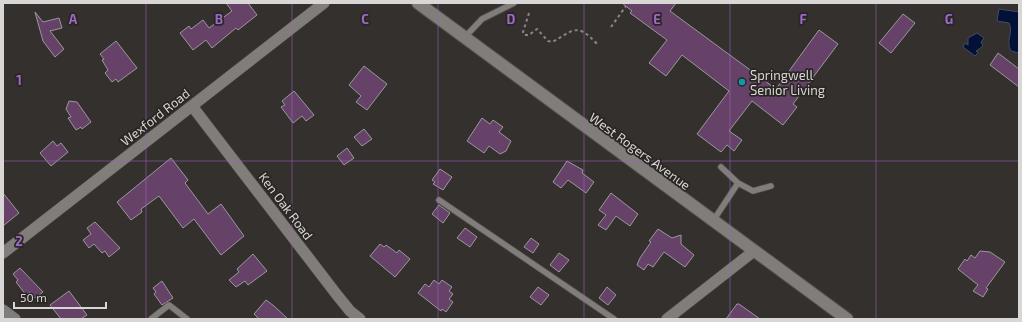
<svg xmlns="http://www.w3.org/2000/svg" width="1022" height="322" font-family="'Exo 2',sans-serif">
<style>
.water{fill:#031136;stroke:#434c66}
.building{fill:#664268;stroke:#9b989b}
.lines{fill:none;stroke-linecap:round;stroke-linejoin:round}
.lane-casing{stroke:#504d4b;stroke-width:7}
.street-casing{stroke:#504d4b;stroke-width:12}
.secondary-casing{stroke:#504d4b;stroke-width:14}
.path{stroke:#898785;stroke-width:2;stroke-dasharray:3 3;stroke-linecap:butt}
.lane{stroke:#817d7b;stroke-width:5.5}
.street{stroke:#817d7b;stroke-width:11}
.secondary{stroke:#817d7b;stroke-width:12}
.grid{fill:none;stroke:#9c68c7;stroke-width:1;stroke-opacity:0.55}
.culture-dot{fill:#0f9aa8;stroke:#292624;stroke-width:1.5}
.labels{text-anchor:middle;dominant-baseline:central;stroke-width:3.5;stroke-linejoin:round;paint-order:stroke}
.poi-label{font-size:13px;fill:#d9d7d5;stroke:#292624;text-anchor:start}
.street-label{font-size:13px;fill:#d9d7d5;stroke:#292624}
.grid-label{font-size:13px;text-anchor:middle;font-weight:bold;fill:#9c68c7;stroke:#292624;stroke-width:3.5;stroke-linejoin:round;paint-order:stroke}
</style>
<rect width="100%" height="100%" fill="#33302e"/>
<path class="water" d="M999 9 1019 12V53L1011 51C1005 41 1014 32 1009 23L997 21Z
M977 33 984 38 981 42 983 46 976 51 978 53 975 56 963 47 965 43 968 45V38Z"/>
<path class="building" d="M226 3H248L257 15 238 30 236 28 212 48 206 40 193 50 180 33 189 26 191 29 203 20 209 28 232 11Z
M622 3H676L670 11 776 89 819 30 838 44 793 104 797 107 783 125 752 101 729 131 742 140 734 151 727 145 721 152 697 134 729 91 682 55 666 76 649 63 667 40 630 13 632 11Z
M35 12 43 22 59 18 62 28 50 31 64 49 55 57 43 41Z
M903 14 915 23 891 53 879 43Z
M116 41 137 68 118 82 116 79 112 82 105 73 108 70 102 60 104 59 100 54Z
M998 53 1019 69V87L990 65Z
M364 66 387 84 367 110 356 102 361 96 349 85Z
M294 91 314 115 306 121 302 116 293 123 281 107 285 105 282 101Z
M69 101 77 102 91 122 82 129 81 127 76 130 68 118 71 117 66 109Z
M482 118 490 124 493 120 503 127 499 132 511 141 506 151 500 154 489 146 484 153 467 141Z
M364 129 372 139 362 146 354 137Z
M53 141 57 146 61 143 68 152 51 166 40 153Z
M347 148 354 158 344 165 337 156Z
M171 158 188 180 185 183 208 214 221 204 244 236 221 255 194 219 183 228 159 196 141 209 142 212 131 220 117 202Z
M567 161 583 170 582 173 594 182 586 193 568 180 561 188 553 182Z
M440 169 452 177 443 190 433 184 435 182 432 180Z
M3 193 19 213 3 226Z
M611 193 638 214 630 226 616 216 606 230 598 225 606 215 599 210Z
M439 205 450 213 443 223 432 214Z
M95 222 120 248 109 257 105 251 102 253 94 244 89 248 83 240 91 234 87 228Z
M465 228 477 237 470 247 457 238Z
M658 229 672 238 681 235V244L694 255 685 267 664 252 653 267 648 264 644 270 637 265 640 258 651 242 649 241Z
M531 238 539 244 533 253 524 247Z
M380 244 384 247 386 245 397 253 399 250 410 259 395 277 370 256Z
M980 251 990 252 1005 262 986 288 988 289 983 297 973 291 978 285 958 269 965 259 967 261 971 255 975 258Z
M559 253 569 260 559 272 550 265Z
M253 254 267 271 248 285 245 281 236 287 229 280 239 272 237 269Z
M20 268 43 292 35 298 30 292 26 295 16 282 18 280 13 274Z
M434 280 439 284 442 280 452 287 449 291 453 294 449 299 453 302 446 312 442 309 441 311 418 293 425 284 429 287Z
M162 281 173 298 162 305 154 294 156 292 153 288Z
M538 287 549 295 541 305 530 297Z
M607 287 616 295 608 305 599 298Z
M69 291 87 315 81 319H61L50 305Z
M266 300 274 306 288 319H259L254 314Z
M737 304H739L760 319H726Z"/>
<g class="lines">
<g class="lane-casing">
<path id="lane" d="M464 38 482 19 514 3
M738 183 753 191 771 186
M439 200 614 319
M713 221 738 183 721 167
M151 319 169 305 187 319"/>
</g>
<g class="street-casing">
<path id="street" d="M192 106 337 295 350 311 360 319
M3 253 324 3
M3 310 15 319
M667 319 754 251"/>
</g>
<g class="secondary-casing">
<path id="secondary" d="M418 3 847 319"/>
</g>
<path class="path" d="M529 13 523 32 524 35H529L537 29 548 41 552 42C572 32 576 21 596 43L599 42
M611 27 626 6"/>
<use href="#lane" class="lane"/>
<use href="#street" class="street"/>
<use href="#secondary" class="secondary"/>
</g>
<path class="grid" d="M146 3V319M292 3V319M438 3V319M584 3V319M730 3V319M876 3V319M3 161H1019"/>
<circle class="culture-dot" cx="742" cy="82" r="4"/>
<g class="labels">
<g class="poi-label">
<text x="750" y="75">Springwell<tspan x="750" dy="15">Senior Living</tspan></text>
</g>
<g class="street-label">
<text transform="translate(155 117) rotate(-38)">Wexford Road</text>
<text transform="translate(640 151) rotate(36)">West Rogers Avenue</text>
<text transform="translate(286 206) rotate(53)">Ken Oak Road</text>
</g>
</g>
<g class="grid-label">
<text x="73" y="24">A</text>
<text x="219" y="24">B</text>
<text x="365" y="24">C</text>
<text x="511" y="24">D</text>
<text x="657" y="24">E</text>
<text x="803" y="24">F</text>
<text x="949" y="24">G</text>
<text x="19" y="85">1</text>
<text x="19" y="246">2</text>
</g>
<rect width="1022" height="322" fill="none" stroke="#d9d7d5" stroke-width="8"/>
<path d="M14 302v6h92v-6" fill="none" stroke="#d9d7d5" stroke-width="2"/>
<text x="20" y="302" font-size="12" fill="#d9d7d5" stroke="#292624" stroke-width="3" paint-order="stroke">50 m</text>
</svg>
